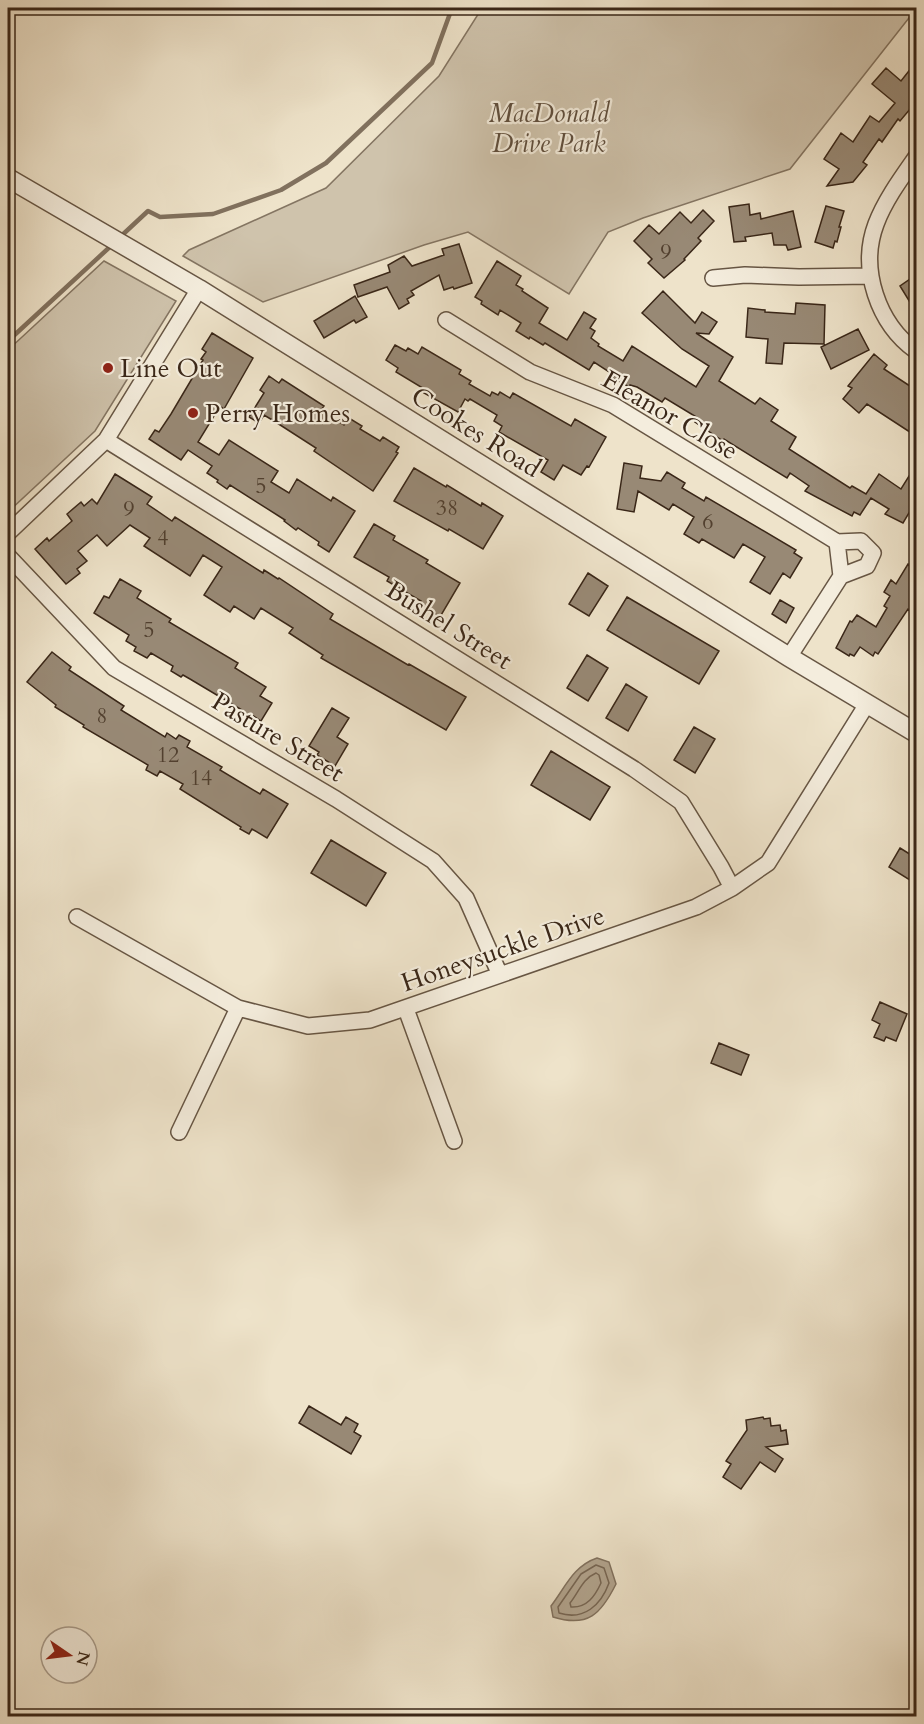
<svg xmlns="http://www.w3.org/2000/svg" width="924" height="1724" font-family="Cardo,serif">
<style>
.green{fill:#cfc3ac;stroke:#847562;stroke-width:1.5}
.water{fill:#b1a38d;stroke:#81715e;stroke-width:1.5}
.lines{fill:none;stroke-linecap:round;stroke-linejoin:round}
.shore{stroke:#766552;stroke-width:1.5}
.stream{stroke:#81715e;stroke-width:4.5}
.building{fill:#988975;stroke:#3a2718;stroke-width:1.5}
.minor-casing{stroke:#675644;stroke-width:18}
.tertiary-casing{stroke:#675644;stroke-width:21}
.minor{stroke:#f4eddd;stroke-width:15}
.tertiary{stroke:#f4eddd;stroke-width:18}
.poi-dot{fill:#8f2418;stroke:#f4eddd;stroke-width:2}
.labels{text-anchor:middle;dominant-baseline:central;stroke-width:4.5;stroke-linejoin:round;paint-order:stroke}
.number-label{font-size:22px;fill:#52402f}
.park-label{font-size:26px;font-style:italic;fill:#5f4e3d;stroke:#f4eddd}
.poi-label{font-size:26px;fill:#3a2718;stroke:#f4eddd;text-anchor:start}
.street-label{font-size:26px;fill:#3a2718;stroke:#f4eddd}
</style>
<rect width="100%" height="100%" fill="#eee3ca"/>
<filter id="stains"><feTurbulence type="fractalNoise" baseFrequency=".00333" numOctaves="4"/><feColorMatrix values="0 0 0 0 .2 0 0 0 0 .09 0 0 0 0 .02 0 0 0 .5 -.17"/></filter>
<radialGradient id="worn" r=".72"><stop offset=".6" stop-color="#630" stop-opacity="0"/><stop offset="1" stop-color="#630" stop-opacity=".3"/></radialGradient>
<path class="green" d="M482 8H916V9L790 169 643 218 608 232 569 294 468 232 424 245 263 302 183 256 189 250 326 188 439 76Z
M104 261 176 301 95 431 8 512V350Z"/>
<path class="water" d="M597 1558 609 1562 616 1584C601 1614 588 1628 553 1617L551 1606C565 1588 573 1566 597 1558Z"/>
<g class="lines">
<path class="shore" d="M596 1565 604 1568 609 1583C601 1605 584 1621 559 1613L558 1607 581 1574Z
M596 1573 599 1575 601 1583C595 1596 587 1608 571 1607L570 1603C579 1592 582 1579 596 1573Z"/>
<path class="stream" d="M119 238 148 211 160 217 213 214 281 190 326 163 432 63 452 8
M8 341 113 244"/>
</g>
<path class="building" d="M916 62V102L900 121 898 119 882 142 879 139 863 162 867 165 853 182 827 186 839 169 824 159 841 133 853 142 870 116 879 122 895 103 872 84 886 68 901 81Z
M749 204 750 215 760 213 761 219 793 211 801 247 788 250 786 245H774L772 233 745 237 746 241 734 242 729 207Z
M826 206 844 211 839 227H841L837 242 835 241 833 248 815 242Z
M703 210 714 221 698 238 701 241 684 259 685 260 664 278 648 263 652 259 634 241 649 225 659 234 680 212 691 223Z
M459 244 472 283 454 289 453 287 444 290 439 275 411 291 414 295 407 299 409 303 399 309 387 287 358 297 354 285 390 272 388 265 404 256 412 266 444 255 442 249Z
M497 261 521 276 516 285 523 289 522 291 548 308 539 323 567 340 584 312 596 319 590 328 595 331 591 338 599 344 598 346 623 361 632 346 696 387 709 366 682 349 642 313 663 291 695 323 702 312 717 322 709 334 696 333 733 357 719 381 755 404 760 398 778 410 771 421 796 437 789 449 850 488 852 486 866 494 879 474 901 489 909 476 916 481V501L903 523 885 514 889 509 871 498 860 515 854 512 852 516 805 491 809 486 790 473 787 478 724 439 723 441 695 422 698 418 665 398 662 402 637 387 630 385 629 387 613 378 614 375 594 362 589 370 545 343 543 345 530 337 529 339 516 331 521 323 500 310 498 315 481 304 482 301 475 297Z
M916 275V312L900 286Z
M355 296 367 317 356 323 354 320 324 338 314 321Z
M796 303 825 305 824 344 784 343 782 364 766 363 768 339 746 337 748 308 765 310V312L795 314Z
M858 329 869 350 831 369 821 347Z
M212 333 253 358 224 409 220 406 198 442 219 455 229 440 278 471 271 482 289 493 297 479 331 501 333 497 355 511 329 552 318 545 319 542 298 528 296 530 284 521 285 520 230 485 227 489 217 482 218 480 207 473 212 466 188 450 181 460 149 439 155 430 159 432 171 414 203 360 201 359 206 352 202 349Z
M395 345 406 351 408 348 418 354 422 347 461 370 459 374 471 381 469 384 490 396 492 392 498 395 500 392 510 398 513 393 571 426 575 419 606 437 589 467 587 466 581 475 563 465 554 480 541 472 548 460 499 432 502 426 494 421 497 415 470 399 468 401 465 399 458 412 424 393 426 390 396 372 398 368 386 360Z
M874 354 887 365 884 369 916 390V436L867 404 859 413 843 399 852 388 848 386Z
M269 376 279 383 282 379 324 406 321 410 344 425 349 418 362 426 360 429 380 441 383 437 399 447 396 452 398 453 373 491 314 451 316 448 274 421 264 415 259 423 249 417 264 393 260 390Z
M624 463 642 466 640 478 661 481 667 472 685 483 682 488 704 501 706 497 796 550 794 553 802 558 790 578 783 573 770 594 750 582 765 557 743 544 734 558 702 539 699 543 684 534 694 517 673 504 669 510 638 491 634 512 617 509Z
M414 468 446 487 447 485 481 506 482 503 503 516 483 549 449 529 448 531 394 501Z
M115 474 152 497 147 504 172 521 175 517 263 573 264 570 278 579 279 578 333 614 330 619 408 665 409 664 466 697 446 730 321 658 323 655 289 633 293 628 261 608 254 619 234 606 230 612 204 595 222 567 203 555 190 576 144 546 150 538 130 525 107 546 97 535 78 551 87 561 77 569 80 573 66 584 35 549 47 538 49 541 72 521 67 514 81 502 84 506 92 499 97 504Z
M374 524 395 536 393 540 428 560 426 563 460 583 440 617 419 604 421 601 387 581 389 577 354 557Z
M908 564 916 569V605L912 612 908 609 878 654 875 652 873 656 860 647 854 656 850 654 849 656 836 648 850 621 852 622 857 615 876 627 887 608 884 606 890 596 884 592 891 580 896 584Z
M588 573 608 586 589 616 569 604Z
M120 579 141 591 137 598 171 619 169 622 238 663 235 668 266 687 260 696 272 703 261 721 252 715 250 719 240 713 242 710 190 679 183 675 181 677 171 671 173 666 151 653 147 658 134 651 136 647 126 641 129 635 94 613 104 596 109 598Z
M627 597 719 651 699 684 607 630Z
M780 600 794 608 786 623 772 614Z
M52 652 71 667 69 670 124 706 121 710 165 737 167 733 176 739 179 735 190 741 187 747 222 767 220 770 260 794 263 789 288 804 267 838 252 829 249 834 240 829 241 827 180 789 183 784 160 771 157 776 146 770 148 765 83 727 84 725 55 707 56 705 27 682Z
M587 655 608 668 588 701 567 688Z
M626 684 647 697 628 731 606 718Z
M332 708 349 718 337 737 348 744 335 766 317 755 319 752 309 746Z
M694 727 715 739 695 773 674 760Z
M551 751 610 787 590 820 531 785Z
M331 840 386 873 366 906 311 873Z
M900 848 916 858V876L913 882 889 867Z
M880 1002 907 1014 896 1041 886 1037 884 1041 874 1037 880 1024 872 1020Z
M719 1043 749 1055 741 1075 711 1063Z
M309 1406 341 1425 346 1417 358 1424 354 1432 361 1436 351 1454 299 1423Z
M763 1417 764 1419 770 1418 771 1426 780 1425 781 1431 786 1430 788 1444 766 1447 783 1459 775 1472 760 1462 741 1489 723 1477 731 1464 726 1461 747 1430 746 1420Z"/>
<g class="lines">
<g class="minor-casing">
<path id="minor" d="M916 157C902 177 885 200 876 224 859 269 878 324 916 351
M713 278 745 275 799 277 870 276
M446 320 530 372 613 405 837 542 861 541 873 553 867 566 841 576 789 657
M106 440 634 769 681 802 721 867 732 888
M8 533 106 440 199 289
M837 542 841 576
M8 556 114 668 336 799 433 861 466 898 500 975
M77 917 238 1008 308 1026 370 1020 696 907 732 888 768 863 867 704
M406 1009 454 1141
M179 1132 238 1008"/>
</g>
<g class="tertiary-casing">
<path id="tertiary" d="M8 178 199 289 789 657 916 733"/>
</g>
<use href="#minor" class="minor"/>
<use href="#tertiary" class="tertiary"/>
</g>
<g class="poi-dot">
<circle cx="108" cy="368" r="6"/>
<circle cx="193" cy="413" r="6"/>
</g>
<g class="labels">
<g class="number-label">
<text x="666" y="252">9</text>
<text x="261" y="486">5</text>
<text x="447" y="508">38</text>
<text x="129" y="509">9</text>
<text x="708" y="522">6</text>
<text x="163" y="538">4</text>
<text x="149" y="630">5</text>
<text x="102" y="716">8</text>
<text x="168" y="755">12</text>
<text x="201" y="778">14</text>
</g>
<g class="park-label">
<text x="549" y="113">MacDonald<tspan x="549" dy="30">Drive Park</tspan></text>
</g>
<g class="poi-label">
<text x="120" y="368">Line Out</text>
<text x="205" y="413">Perry Homes</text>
</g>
<g class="street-label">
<text transform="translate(670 415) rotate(30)">Eleanor Close</text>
<text transform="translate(476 432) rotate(32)">Cookes Road</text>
<text transform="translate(449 625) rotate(32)">Bushel Street</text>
<text transform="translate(278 737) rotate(31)">Pasture Street</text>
<text transform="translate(503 949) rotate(-19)">Honeysuckle Drive</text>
</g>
</g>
<rect width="924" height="1724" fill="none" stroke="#eee3ca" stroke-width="30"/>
<rect x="9" y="9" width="906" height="1706" fill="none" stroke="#3a2718" stroke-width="3"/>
<rect x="15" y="15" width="894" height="1694" fill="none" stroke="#3a2718" stroke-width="1.5"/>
<g transform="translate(69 1655) rotate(104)"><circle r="28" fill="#f4eddd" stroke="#aa9e8e" stroke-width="1.5"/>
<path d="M0-4.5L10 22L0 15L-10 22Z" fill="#8f2418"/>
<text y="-9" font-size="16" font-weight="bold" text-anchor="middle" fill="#3a2718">N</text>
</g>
<rect width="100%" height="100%" filter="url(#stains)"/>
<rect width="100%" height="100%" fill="url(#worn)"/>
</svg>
